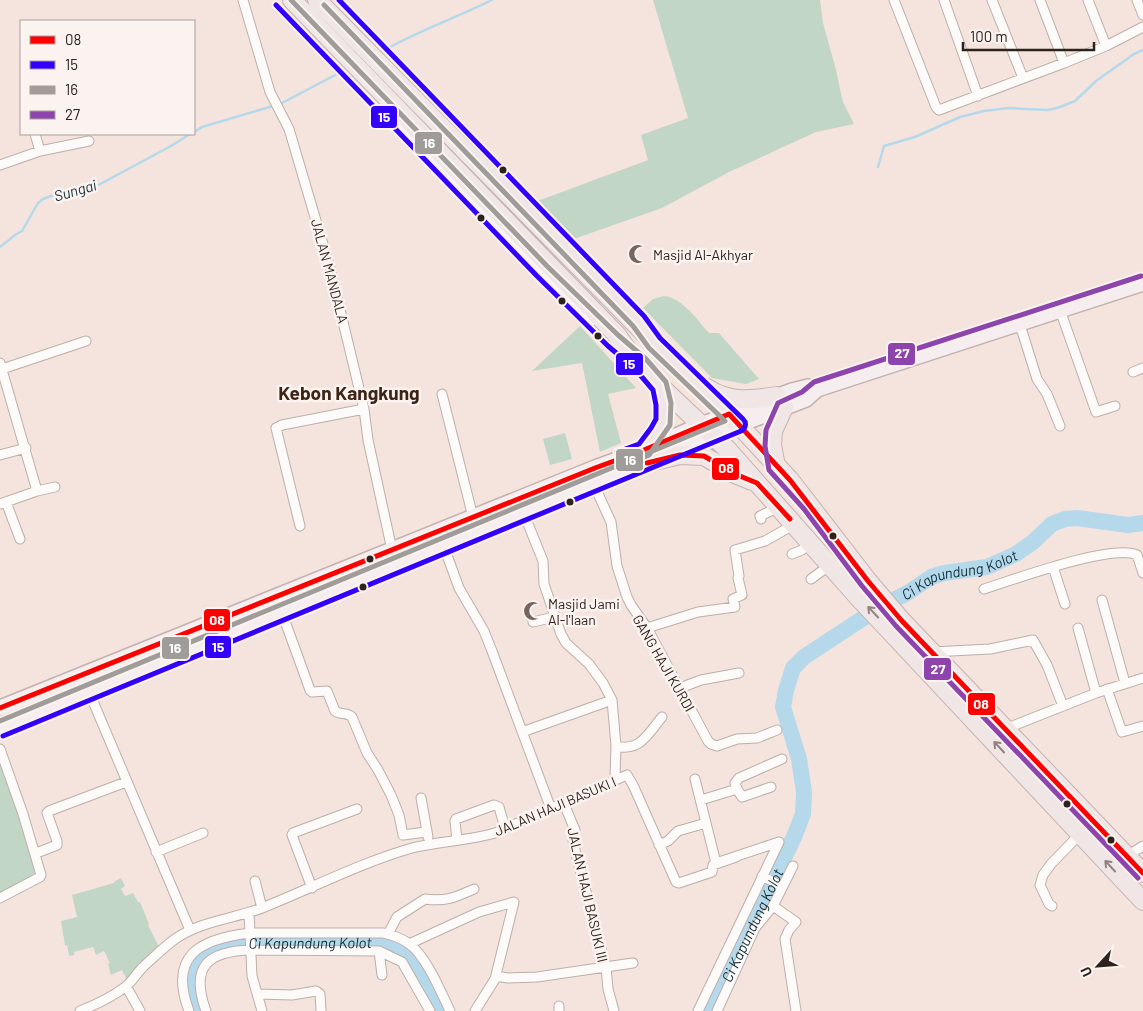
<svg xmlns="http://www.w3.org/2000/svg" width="1143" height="1011" font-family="Barlow,sans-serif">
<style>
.green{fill:#c2d6c6}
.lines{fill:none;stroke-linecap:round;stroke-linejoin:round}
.stream{stroke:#b5d9ea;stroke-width:2.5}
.river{stroke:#b5d9ea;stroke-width:16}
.street-casing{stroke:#bcafa9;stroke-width:11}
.secondary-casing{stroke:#bcafa9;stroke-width:16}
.primary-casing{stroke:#c4b2b1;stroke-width:18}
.highway-casing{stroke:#c4b2b1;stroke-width:20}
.street{stroke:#fdfbfa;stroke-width:9}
.secondary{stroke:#f9f5f4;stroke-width:14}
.primary{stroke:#f6eeee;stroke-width:15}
.highway{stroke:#f1e6e6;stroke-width:18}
.bus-1-casing{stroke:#fbf3f0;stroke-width:9}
.bus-2-casing{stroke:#fbf3f0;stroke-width:9}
.bus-3-casing{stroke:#fbf3f0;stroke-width:9}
.bus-4-casing{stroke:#fbf3f0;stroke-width:9}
.bus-1{stroke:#f00;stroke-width:5}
.bus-2{stroke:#30f;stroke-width:5}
.bus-3{stroke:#a09c99;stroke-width:5}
.bus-4{stroke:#8e44ad;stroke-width:5}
.oneway{stroke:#908481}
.bus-dot{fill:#2f221c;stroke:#fbf3f0;stroke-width:2}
.labels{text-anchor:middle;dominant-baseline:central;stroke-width:5;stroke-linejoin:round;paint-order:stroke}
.poi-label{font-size:14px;fill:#2f221c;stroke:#fbf3f0;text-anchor:start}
.street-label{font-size:14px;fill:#2f221c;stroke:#fbf3f0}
.water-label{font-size:15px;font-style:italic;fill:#122e3a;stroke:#fbf3f0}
.district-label{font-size:19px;font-weight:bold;fill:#3e2317;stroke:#fbf3f0}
.line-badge{stroke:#fbf3f0;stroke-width:2}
.badge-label{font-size:14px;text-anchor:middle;font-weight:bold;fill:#fff}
</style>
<rect width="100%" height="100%" fill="#f4e4dd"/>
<path class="green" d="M653 0H820L823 23 836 70 840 89 843 102 854 124 816 132 729 172 662 208 571 240 535 202 648 160 641 135 688 118Z
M664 296C683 298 697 320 709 333H719L759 379 746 384 712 378 643 308 653 299Z
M580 326 636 388 608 394 621 443 600 452 582 363 532 371Z
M565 433 572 459 550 465 543 439Z
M0 756 39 876 0 896Z
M121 878 125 886 121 889 125 896 133 893 138 902H140L149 924 148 925 160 949 127 980 122 970 111 975 108 964 110 963 104 951 96 955 93 947 74 952V955L69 956 67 945 65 946 61 921 77 917 72 895 114 883 115 881Z"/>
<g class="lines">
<path class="stream" d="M390 47C423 29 458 17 492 0
M282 103 339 73
M194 132 202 127 273 106
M878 167 884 146 915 137 960 117 984 111 1008 108 1048 110 1060 107 1075 101 1096 81 1134 54 1143 50
M0 247 15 235 22 231 38 203 43 199 51 196 91 189 171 146 190 134"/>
<g class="river">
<path id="s1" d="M198 1011C187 973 191 958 229 943L386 942 404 950 418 966 442 1011"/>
<path id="s2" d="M711 1011 794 837 803 814 804 792 799 759 783 707 786 690 793 668 804 657 877 609 909 592 931 577 944 573 987 567 1016 554 1033 542 1052 524 1065 519 1077 518 1128 525 1143 523"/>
</g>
<g class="street-casing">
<path id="street" d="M243 0 270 92 289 129 330 268 364 409 368 440 392 550
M894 0 936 107 939 110 1064 63 1106 46 1143 27
M944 0 978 96
M992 0 1023 78
M1040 0 1064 63
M1088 0 1106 46
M1137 0 1143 15
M35 134 40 151
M0 165 40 151 89 141
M1060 310 1096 412 1115 406
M1016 325 1022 331 1037 379 1047 394 1060 426
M0 363 37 491
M2 369 86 341
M1133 372 1143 368
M442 394 473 517
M0 455 26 448
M594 485 611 522 617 566 627 597 631 605 647 628 708 741 711 744 717 746 737 739 757 738 777 730
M6 502 20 539
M0 504 37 491 55 487
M524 514 543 561 544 584 561 634 566 643 589 664 603 683 612 700 616 746 615 778 613 781
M761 519 760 516 779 507
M300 526 276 428 282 425 364 409
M444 547 459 588 484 631 492 651 551 809
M792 554 802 550 810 542
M1053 567 1065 604
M811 579 830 565
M984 589C1013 580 1113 543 1137 555L1143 573
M1102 600 1125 683
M282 613 310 690 312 692 327 691 335 711C340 715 347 712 352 717L367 753 378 770 391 795 399 815 403 835 426 832
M533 622 554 617
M647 628 698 612 735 607 733 599 742 595 738 578 739 576 735 550 765 541 795 524
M1078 628 1096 693
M932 652 990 649 1033 640 1047 665 1063 706
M680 688 701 680 739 673
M1107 689 1122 732 1143 726
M89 692 190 930
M1005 729 1096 693 1143 678
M522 732 612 700
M616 746C640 752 648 734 662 717
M0 749 23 814 41 875 40 877 0 898
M695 779 716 863 779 842
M737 789 735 783 739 778 782 759
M421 798 428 837
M701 800 737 789 742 797 771 787
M564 804 575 830 573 840 575 850 606 967 608 989 614 1011
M457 840 455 821 456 819 494 805 499 807 505 828
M659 845 668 841 678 831 706 823
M39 852 57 845V841L47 813 49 811 126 782
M156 852 203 833
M1127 856 1143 846
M762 876 781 886
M255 881 262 908
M312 888 292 835 293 833 357 809
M773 906 796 922 789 930 785 939 796 1011
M1052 906 1049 904 1040 885 1043 875 1051 864 1080 834
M249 913 252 976 262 1011
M388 934 397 917 425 899C446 902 456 897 474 889
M409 944 479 912 514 902 495 979 475 1011
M379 951 382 975
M496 976 508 978 537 977 633 963
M126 986 140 1011
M258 994 292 995 316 991 320 994 321 1011
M559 1006V1011
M80 1011C95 1005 112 997 125 987 132 982 136 974 143 967 153 958 164 947 175 939 201 921 233 919 262 908 312 888 360 863 412 848 439 841 468 841 495 833L627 775 633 785 676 882 679 883 712 872 713 865 736 857
M189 1011C168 955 200 939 250 933H383C392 935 401 938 408 943 426 955 441 992 450 1011
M206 1011C190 967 207 951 251 950L379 951 402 962 430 1011
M698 1011 779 842
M717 1011 755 928 773 906 793 866"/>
</g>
<g class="secondary-casing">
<path id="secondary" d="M403 127 542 271 590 319"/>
</g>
<g class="primary-casing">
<path id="primary" d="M0 708 595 468 644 450 701 425 792 391 808 387 817 389
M0 729 567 496 712 435 806 399 817 389 1143 283"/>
</g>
<g class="highway-casing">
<path id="highway" d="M292 0 617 335 633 358 660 386 728 450 857 596 1143 901
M317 0 654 343 738 424 790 480 868 581 902 621 1143 873
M707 388C729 403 752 400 777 396
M644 450C663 421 668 423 660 386
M650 462 680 455 704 456 735 474 752 481
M776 466 772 445 773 431 784 407"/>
</g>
<use href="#street" class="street"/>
<use href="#secondary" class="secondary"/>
<use href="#primary" class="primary"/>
<use href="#highway" class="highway"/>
<g class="bus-1-casing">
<path id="bus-1" d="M647 463 680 455 704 456 735 474 757 483 790 519
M0 708 595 468 644 450 729 414 790 480 868 581 902 621 1143 873"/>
</g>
<g class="bus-2-casing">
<path id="bus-2" d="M276 5 537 276 608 346 635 369 653 390 656 405V419L651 428 639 444 617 452
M3 736 741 431C746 428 747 423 743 419L660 338 644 316 339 0"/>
</g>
<g class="bus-3-casing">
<path id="bus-3" d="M291 0 547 266 618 335 646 359 666 382 671 403 670 425 649 455 623 466
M0 721 725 421 649 348 633 326 324 5"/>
</g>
<g class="bus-4-casing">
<path id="bus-4" d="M1138 878 896 626 862 586 804 509 769 470 765 446 766 430 778 403 802 392 814 382 1141 276"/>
</g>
<use href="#bus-1" class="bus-1"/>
<use href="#bus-2" class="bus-2"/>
<use href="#bus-3" class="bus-3"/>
<use href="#bus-4" class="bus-4"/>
</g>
<defs><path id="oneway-shaft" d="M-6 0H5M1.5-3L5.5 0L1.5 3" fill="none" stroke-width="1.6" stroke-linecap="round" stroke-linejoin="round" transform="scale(1.25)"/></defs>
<g class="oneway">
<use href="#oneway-shaft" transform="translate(873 612) rotate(-133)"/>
<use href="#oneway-shaft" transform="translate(999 747) rotate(-133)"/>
<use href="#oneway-shaft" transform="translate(1110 866) rotate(-133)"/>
</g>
<defs>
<g id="mosque-bare" transform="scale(1.5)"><path d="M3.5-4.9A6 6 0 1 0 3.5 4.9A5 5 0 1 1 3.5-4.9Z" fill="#746660" stroke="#fbf3f0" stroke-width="2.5" paint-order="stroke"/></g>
</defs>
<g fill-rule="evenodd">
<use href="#mosque-bare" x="638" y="254"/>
<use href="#mosque-bare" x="533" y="611"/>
</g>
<g class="bus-dot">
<circle cx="503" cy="170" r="4.5"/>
<circle cx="481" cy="218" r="4.5"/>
<circle cx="562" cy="301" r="4.5"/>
<circle cx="598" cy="336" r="4.5"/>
<circle cx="570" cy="502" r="4.5"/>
<circle cx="833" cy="536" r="4.5"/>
<circle cx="370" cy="559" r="4.5"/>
<circle cx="363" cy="587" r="4.5"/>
<circle cx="1067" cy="804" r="4.5"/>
<circle cx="1111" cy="840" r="4.5"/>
</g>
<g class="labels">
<g class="poi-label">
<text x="653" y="254">Masjid Al-Akhyar</text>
<text x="548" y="603">Masjid Jami<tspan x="548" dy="16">Al-I'laan</tspan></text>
</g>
<g class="street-label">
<text transform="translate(330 271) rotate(75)">JALAN MANDALA</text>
<text transform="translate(664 663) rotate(60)">GANG HAJI KURDI</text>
<text transform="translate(555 806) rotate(-23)">JALAN HAJI BASUKI I</text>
<text transform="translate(588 895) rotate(77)">JALAN HAJI BASUKI III</text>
</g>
<g class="water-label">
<text transform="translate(75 190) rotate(-16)">Sungai</text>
<text stroke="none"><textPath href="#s2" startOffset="561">Ci Kapundung Kolot</textPath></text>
<text stroke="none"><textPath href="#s2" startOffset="95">Ci Kapundung Kolot</textPath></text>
<text stroke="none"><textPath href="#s1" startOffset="168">Ci Kapundung Kolot</textPath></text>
</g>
<g class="district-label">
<text x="349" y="392">Kebon Kangkung</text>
</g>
</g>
<g class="line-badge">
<rect x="370" y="105" width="28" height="24" rx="5" fill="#30f"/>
<rect x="414" y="131" width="29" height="24" rx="5" fill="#a09c99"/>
<rect x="887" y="342" width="29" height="24" rx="5" fill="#8e44ad"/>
<rect x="615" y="352" width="29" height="24" rx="5" fill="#30f"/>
<rect x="615" y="448" width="29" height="24" rx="5" fill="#a09c99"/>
<rect x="711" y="457" width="29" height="24" rx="5" fill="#f00"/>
<rect x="203" y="608" width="28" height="24" rx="5" fill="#f00"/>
<rect x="204" y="635" width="28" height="24" rx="5" fill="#30f"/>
<rect x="161" y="636" width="29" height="24" rx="5" fill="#a09c99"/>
<rect x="923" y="657" width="29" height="24" rx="5" fill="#8e44ad"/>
<rect x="967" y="692" width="29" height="24" rx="5" fill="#f00"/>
</g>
<g class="badge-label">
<text x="384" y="122">15</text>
<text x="429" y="148">16</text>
<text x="902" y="358">27</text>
<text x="629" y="369">15</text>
<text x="630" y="465">16</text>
<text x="726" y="473">08</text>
<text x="217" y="625">08</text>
<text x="218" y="652">15</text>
<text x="175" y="653">16</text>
<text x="938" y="674">27</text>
<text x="981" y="709">08</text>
</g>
<rect x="20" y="20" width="175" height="115" fill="#fbf3f0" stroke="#a99f9b"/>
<rect x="30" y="36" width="25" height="8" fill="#ff0000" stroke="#a99f9b"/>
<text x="65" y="45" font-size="15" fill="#2f221c">08</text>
<rect x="30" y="61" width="25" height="8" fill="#3300ff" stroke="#a99f9b"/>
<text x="65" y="70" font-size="15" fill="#2f221c">15</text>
<rect x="30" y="86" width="25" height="8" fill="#a09c99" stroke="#a99f9b"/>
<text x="65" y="95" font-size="15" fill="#2f221c">16</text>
<rect x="30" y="111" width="25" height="8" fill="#8e44ad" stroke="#a99f9b"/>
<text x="65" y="120" font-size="15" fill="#2f221c">27</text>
<g transform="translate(1098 966) rotate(244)" stroke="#fbf3f0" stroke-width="4" paint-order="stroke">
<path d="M0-4L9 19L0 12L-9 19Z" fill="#2f221c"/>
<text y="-8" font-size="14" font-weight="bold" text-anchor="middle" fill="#2f221c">U</text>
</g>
<path d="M963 42v8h131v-8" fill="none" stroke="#2f221c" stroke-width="2.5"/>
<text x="970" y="42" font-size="15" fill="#2f221c" stroke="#fbf3f0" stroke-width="4" paint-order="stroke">100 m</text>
</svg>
